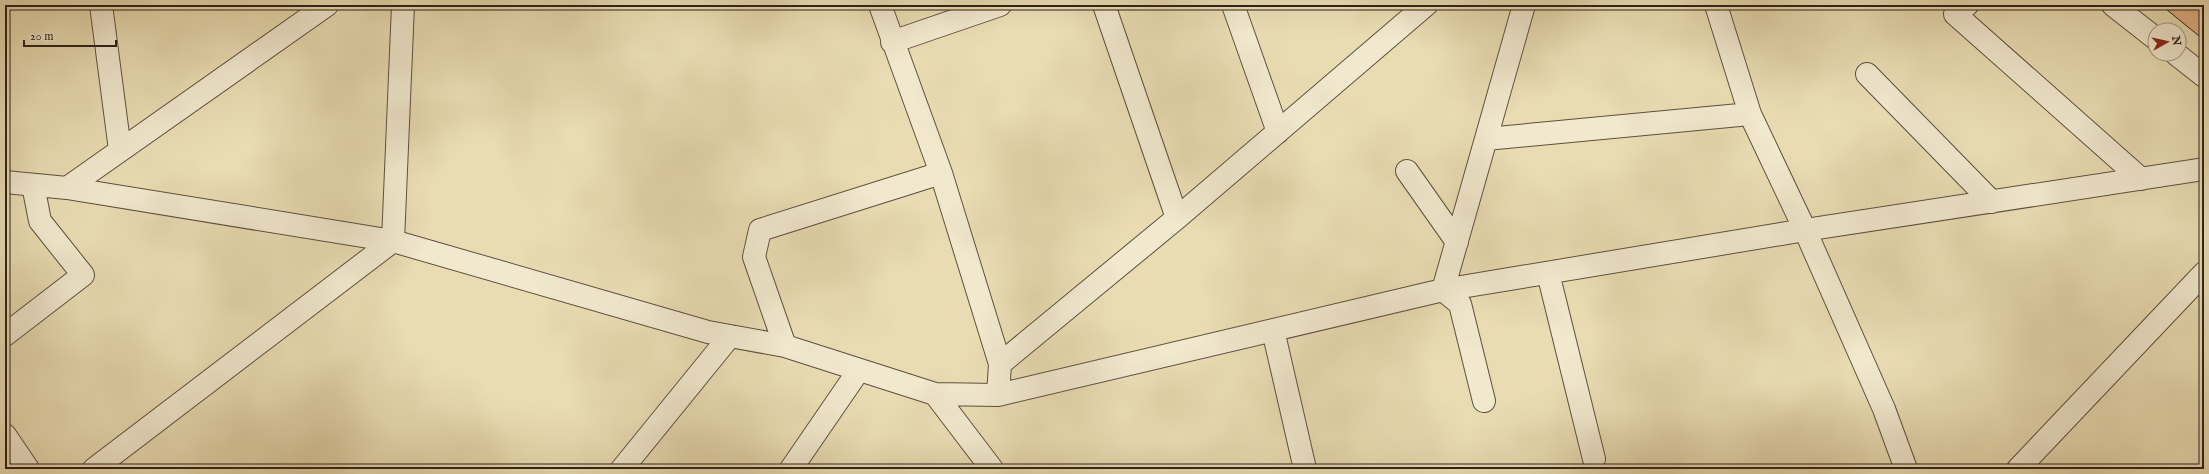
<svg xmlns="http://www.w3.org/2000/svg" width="2209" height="474" font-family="'IM FELL English',serif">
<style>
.building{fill:#e4b188;stroke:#2e2217}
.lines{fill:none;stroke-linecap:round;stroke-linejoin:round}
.minor-casing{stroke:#5d503e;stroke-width:24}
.minor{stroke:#f1e8ce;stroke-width:22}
</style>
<rect width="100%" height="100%" fill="#e9dcb3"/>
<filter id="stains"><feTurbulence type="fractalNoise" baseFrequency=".005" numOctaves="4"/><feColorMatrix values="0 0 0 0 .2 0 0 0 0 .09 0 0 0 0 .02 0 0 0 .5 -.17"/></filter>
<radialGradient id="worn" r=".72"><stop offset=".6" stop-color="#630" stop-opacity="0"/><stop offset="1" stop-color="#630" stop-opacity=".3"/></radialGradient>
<path class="building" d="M2161 5H2204V40Z"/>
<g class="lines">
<g class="minor-casing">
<path id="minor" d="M101 5 120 150
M880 5 941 173 1000 364
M1104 5 1177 218
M1233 5 1278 132
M1716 5 1750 114 1805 230 1884 409 1906 469
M1967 5 1955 14 2141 179
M2113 5 2155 38
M892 42 1000 5
M2176 54 2204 76
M1867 74 1992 202
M1486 139 1750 114
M1407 171 1457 242
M5 182 67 188 393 241 708 332 785 346 935 394 998 395 1443 290 1805 230 2204 169
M67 188 327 5
M1548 273 1594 459
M1443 290 1524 5
M1443 290 1460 304 1484 401
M1273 330 1305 469
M5 335 83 275 40 221 33 185
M785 346 754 257 760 230 941 173
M935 394 992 469
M998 395 1000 364 1177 218 1426 5
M5 435 28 469
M94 469 393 241 403 5
M622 469 730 336
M791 469 859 370
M2018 469 2204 273"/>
</g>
<use href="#minor" class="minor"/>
</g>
<rect width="2209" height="474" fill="none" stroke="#e9dcb3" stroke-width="20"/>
<rect x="6" y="6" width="2197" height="462" fill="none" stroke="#2e2217" stroke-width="2"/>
<rect x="10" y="10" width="2189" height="454" fill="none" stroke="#2e2217"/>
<g transform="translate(2167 42) rotate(82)"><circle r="19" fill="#f1e8ce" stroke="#a39985"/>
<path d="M0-3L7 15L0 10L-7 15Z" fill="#8f2418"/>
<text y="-6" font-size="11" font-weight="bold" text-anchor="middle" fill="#2e2217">N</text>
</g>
<path d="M24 40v6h92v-6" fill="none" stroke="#2e2217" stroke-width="2"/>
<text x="30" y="40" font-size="12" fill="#2e2217" stroke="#f1e8ce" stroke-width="3" paint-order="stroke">20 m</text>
<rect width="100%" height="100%" filter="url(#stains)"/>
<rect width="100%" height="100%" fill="url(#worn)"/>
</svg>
